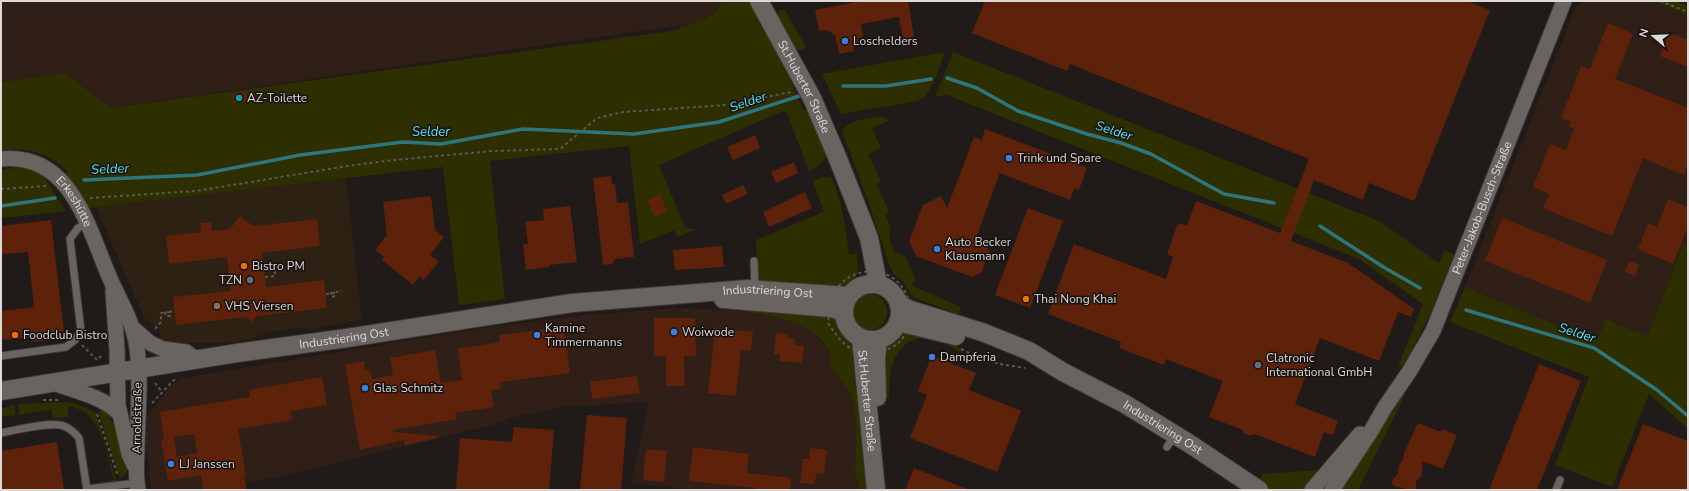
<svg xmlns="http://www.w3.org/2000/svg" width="1689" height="491" font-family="'Nunito Sans',sans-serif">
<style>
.commercial{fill:#2f1f17}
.education{fill:#2c2112}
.green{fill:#2d2f00}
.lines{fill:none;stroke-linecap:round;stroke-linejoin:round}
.stream{stroke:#2e757d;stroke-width:3.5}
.building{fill:#5e210a;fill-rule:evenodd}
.service-casing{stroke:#3c3938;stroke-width:9}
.minor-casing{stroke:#3c3938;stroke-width:17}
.tertiary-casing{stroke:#3c3938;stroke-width:20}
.path{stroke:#5c5755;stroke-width:2;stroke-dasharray:3 3;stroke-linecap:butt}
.service{stroke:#6a6461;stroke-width:7}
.minor{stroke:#6a6461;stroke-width:15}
.tertiary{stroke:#6a6461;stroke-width:18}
.path-bridge{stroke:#5c5755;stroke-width:2;stroke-dasharray:3 3;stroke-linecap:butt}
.shop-dot{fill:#3f7fe0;stroke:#171210;stroke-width:1.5}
.culture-dot{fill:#0f9aa8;stroke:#171210;stroke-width:1.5}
.food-dot{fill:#e8710a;stroke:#171210;stroke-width:1.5}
.service-dot{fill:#5c6f8a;stroke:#171210;stroke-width:1.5}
.education-dot{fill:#8d6e63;stroke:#171210;stroke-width:1.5}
.labels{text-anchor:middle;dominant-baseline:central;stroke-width:3;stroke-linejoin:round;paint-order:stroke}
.poi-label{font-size:12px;fill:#ddd9d8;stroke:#171210;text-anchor:start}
.street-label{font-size:12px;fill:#ddd9d8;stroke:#171210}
.water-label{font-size:13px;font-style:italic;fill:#5be5f2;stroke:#171210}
</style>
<rect width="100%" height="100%" fill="#201b19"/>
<path class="commercial" d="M1 1H721L715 13 710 17 704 21 695 23 111 108 65 73 1 82Z
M1581 1H1652L1688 15V246L1684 245 1647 336 1607 319 1598 341 1465 287 1575 9Z
M673 308 738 310 796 322 810 329 827 347 831 353 830 360 851 395 855 411 859 490H693L631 483 649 402 563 407 505 419V422L274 478 199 490H151L146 442 147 417 149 413 172 385 182 378 415 339 491 327 576 316Z"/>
<path class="education" d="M346 178 362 320 309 329 297 328 271 332 246 340 228 343H170L160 339V332L159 329 144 318 96 207Z"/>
<path class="green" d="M721 1H753L796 81 791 82 803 110 812 111 829 150C824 161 820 166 809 171L786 111 781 112 659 165 685 227 695 230 677 237 674 230 640 244 629 146 490 161 505 299 459 305 443 167 87 208 64 173 68 172C49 152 27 147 1 150V82L65 73 111 108 679 30 680 27C696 22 717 20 721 1Z
M1652 1H1675L1688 6V15Z
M780 10H785L806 47 796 52 775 16Z
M945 52C938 68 934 93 918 101L841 114 822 74Z
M953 52 1379 221 1439 263 1445 250 1454 255 1432 310 1404 365 1398 367 1423 304 1359 259 947 95 935 97Z
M882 117 891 120 872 128 881 148 868 154 881 181 877 184 889 212 885 214 891 229C888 234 891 245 894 252L906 257 915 278 912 286 961 307 958 314 968 318 913 297 902 281 894 274 889 265 867 197 842 132C847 119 870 118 882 117Z
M21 167 30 169 43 176 66 211 1 218V170Z
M823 177 832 178C842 204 846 228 849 255L857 253C858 274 859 290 833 290V285L822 287 762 283 757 279 756 240 824 212 813 181Z
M1684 244 1688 246V429L1649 394 1612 487 1555 465 1589 377 1450 322 1465 287 1597 341 1606 319 1647 336Z
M851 312a18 18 0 1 1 36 0a18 18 0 1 1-36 0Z
M749 306 835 318 846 334 855 341 870 490H859L858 478H855C855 455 859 416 851 396 847 385 837 378 832 368 828 362 832 355 828 348 808 318 772 317 738 310Z
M902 330 950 338 964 354C955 349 937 337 927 337 922 337 914 339 909 342 889 355 890 376 889 398L882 397 885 342Z
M1407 391 1358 490H1337Z
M66 402 74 403 95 412 117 482 103 484 104 482 114 480C106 454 102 410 68 406V417L53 418 51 409 19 415 18 404Z
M14 405 16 415 1 417V409Z
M105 410C117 425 122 449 127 468V472L120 480 99 414 100 411Z
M1319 470 1305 490H1271L1259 481 1262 474Z"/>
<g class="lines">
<path class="stream" d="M947 78 977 88 1018 111 1087 134 1121 143 1151 154 1224 194 1274 203
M843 86H886L931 79
M84 180 197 175 300 155 403 142 441 144 523 129 634 134 719 122 799 96
M1 206 55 198
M1320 226 1385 268 1420 288
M1466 310 1594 348 1657 390 1688 416"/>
</g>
<path class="building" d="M862 1H908L914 37 903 39 899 17 861 24 863 37 858 38 859 46 853 47 854 51 839 54 835 35 827 30 819 31 815 10Z
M985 1H1467L1490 10 1414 201 1369 183 1363 200 1314 180 1291 241 1348 263 1414 309 1411 317 1398 312 1379 361 1320 338 1295 404 1338 421 1333 435 1324 432 1315 457 1254 434 1251 436 1244 433 1243 430 1209 417 1223 381 1166 359 1164 365 1119 348 1121 342 1048 314 1074 244 1166 279 1173 257 1167 254 1178 223 1187 226 1196 201 1280 233 1309 159 1070 64 1067 71 972 33Z
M1608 23 1633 34 1615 79 1688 108V164L1684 175 1643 158 1612 236 1543 208 1549 194 1533 187 1550 144 1566 150 1574 129 1569 127 1571 122 1561 118 1581 66 1590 69Z
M1669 33 1688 40V67L1660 56Z
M246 92 247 101 233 103 232 94Z
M985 129 1087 168 1079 190 1074 188 1070 200 1000 173 974 243 987 248 989 252 981 273 972 277 916 256 909 241 923 205 941 196 947 208 974 137 982 140Z
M755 135 760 148 733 160 727 147Z
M794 162 798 173 776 183 771 172Z
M611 176 612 184H615L617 203 628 202 634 257 615 259 612 264 603 265 593 178Z
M743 185 748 194 726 204 722 195Z
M805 192 812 208 769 227 763 212Z
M660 194 667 211 655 217 647 200Z
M431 196 435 230 444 237 430 255 439 261 424 280 420 276 413 285 382 260 384 257 375 250 387 235 383 202Z
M1668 199 1688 207V227L1673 264 1638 249 1648 223 1657 227Z
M570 206 577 262 549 265 550 267 526 270 523 244H528L525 222 544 220 543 209Z
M1028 208 1063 221 1030 308 995 295Z
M240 216 253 226 317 219 320 246 262 253 265 277 266 287 324 280 327 308 257 316 252 322 246 317 176 325 173 297 231 291 227 257 169 264 166 236 201 232 200 223 211 222 212 231 230 229Z
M1502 218 1607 260 1590 303 1485 261Z
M51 220 64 333 42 336 43 341 31 342V337L1 340V311L34 307 28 252 1 254V226Z
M722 246 724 267 675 270 673 250Z
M1629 261 1639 265 1635 276 1625 272Z
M654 318H695L696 356H684L685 386H666V356H654Z
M564 327 570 373 500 382 501 389 491 390 494 407 455 413 457 419 393 430 394 432 437 436 438 438 405 445 404 440 360 450 345 365 364 361 365 371 370 370 372 379 393 375 390 358 435 350 441 383 462 380 458 349 500 342 499 335Z
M715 328 753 332 751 351 741 350 736 396 708 393Z
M776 333 787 334V338L795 339V345L804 346 802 363 780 361V354H774Z
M935 357 976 373 969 390 1021 411 997 472 910 438 927 395 918 391 930 360Z
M1539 364 1581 381 1537 490H1489Z
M637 376 640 393 592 399 590 382Z
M322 377 327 405 291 411 292 420 238 429 246 475 244 476 247 490H203L201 475 168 481 161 439H164L160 412 250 397 249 390ZM194 434 197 453 177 457 174 437Z
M587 415 627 418 621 490H580Z
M1418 423 1441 432 1442 429 1457 435 1443 469 1422 461V475L1416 481V490H1405L1403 488 1396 487 1392 484V480L1398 474 1399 465 1403 460 1404 453Z
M1643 424 1688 441V490H1617Z
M514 427 554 430 549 490H456L460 438 512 442Z
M57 442 64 490H1V451Z
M693 447 749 454 747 473 791 478 790 490H756V488L689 481Z
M810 448 827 450 824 474 817 473 814 484 800 483 803 459H809Z
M646 449 667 451 664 482 643 480Z
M914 468 967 489V490H905Z"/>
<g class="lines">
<g class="service-casing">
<path id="service" d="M754 261 755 289
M1 356 66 347 75 340 81 331 70 239 78 228 87 223
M1 433C16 430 51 421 64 426 71 429 75 433 79 438L87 490
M1167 447 1175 435
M87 489 137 483
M1556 490 1560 480"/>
</g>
<g class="minor-casing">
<g id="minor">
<path id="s1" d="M1 159C74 152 89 233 112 283 122 305 134 324 137 348 141 380 138 413 137 445 137 462 135 473 138 490"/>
<path d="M113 291 117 350 118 405 129 454 134 465"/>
<path d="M133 328 150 343 163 349 186 352 195 359"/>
<path d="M54 383C77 392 102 396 120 414"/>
<path d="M1312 490 1360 434"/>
<path id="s2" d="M1332 490 1371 431 1385 407 1409 372 1433 331 1564 1"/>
</g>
</g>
<g class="tertiary-casing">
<g id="tertiary">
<path id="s3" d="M759 1 812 98 838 159 869 238 878 284"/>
<circle cx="872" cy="312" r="28"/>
<path d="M723 299 830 308 843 311"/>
<path id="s4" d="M899 305 911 310 982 332 1029 351 1063 372 1125 404 1190 444 1259 490"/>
<path d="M898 322 956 336"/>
<path id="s5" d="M861 338 876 490"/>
<path id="s6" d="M1 391 237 353 347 338 572 303 748 289 848 296"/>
<path d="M877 397 876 358 878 340"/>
</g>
</g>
<path class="path" d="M1660 1 1688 12
M1 189 46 186
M90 198 196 191 354 165 394 160 493 151 560 149 597 118 623 112 726 105 791 92
M869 271C896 271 914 293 909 320 908 326 906 335 901 340 896 347 888 349 880 351 852 357 842 344 828 323 831 295 836 276 869 271Z
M265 277 275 276V271
M335 296 332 297 331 293 342 291
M169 312 174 311
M155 329 161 322V313L169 312 170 316H166
M82 345 97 360 103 354
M961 349 978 357 1000 364 1025 368
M155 383 162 392
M43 400H59
M152 403 175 379
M97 414 118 476"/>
<use href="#service" class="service"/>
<use href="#minor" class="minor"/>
<use href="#tertiary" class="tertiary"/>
<path class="path-bridge" d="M326 294 335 293V296
M165 312 166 316"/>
</g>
<g class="shop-dot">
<circle cx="845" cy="41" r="4"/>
<circle cx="1009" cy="158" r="4"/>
<circle cx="937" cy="249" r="4"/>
<circle cx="674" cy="332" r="4"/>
<circle cx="537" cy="335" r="4"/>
<circle cx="932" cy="357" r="4"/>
<circle cx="365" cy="388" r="4"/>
<circle cx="171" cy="464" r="4"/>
</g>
<circle class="culture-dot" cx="239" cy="98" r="4"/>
<g class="food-dot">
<circle cx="244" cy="266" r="4"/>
<circle cx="1026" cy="299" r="4"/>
<circle cx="15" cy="335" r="4"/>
</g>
<g class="service-dot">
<circle cx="250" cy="280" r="4"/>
<circle cx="1258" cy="365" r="4"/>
</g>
<circle class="education-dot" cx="217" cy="306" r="4"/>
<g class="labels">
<g class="poi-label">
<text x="853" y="41">Loschelders</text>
<text x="247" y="98">AZ-Toilette</text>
<text x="1017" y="158">Trink und Spare</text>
<text x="945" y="242">Auto Becker<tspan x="945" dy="14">Klausmann</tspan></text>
<text x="252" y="266">Bistro PM</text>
<text x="242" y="280" text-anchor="end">TZN</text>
<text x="1034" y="299">Thai Nong Khai</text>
<text x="225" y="306">VHS Viersen</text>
<text x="545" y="328">Kamine<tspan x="545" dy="14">Timmermanns</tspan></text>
<text x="682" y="332">Woiwode</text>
<text x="23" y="335">Foodclub Bistro</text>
<text x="940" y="357">Dampferia</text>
<text x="1266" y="358">Clatronic<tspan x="1266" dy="14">International GmbH</tspan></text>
<text x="373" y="388">Glas Schmitz</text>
<text x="179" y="464">LJ Janssen</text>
</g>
<g class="street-label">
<text stroke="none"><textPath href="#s3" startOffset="97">St.Huberter Straße</textPath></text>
<text stroke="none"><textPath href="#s1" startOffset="91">Erkeshütte</textPath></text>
<text stroke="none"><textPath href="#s2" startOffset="321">Peter-Jakob-Busch-Straße</textPath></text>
<text stroke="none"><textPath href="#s6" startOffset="774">Industriering Ost</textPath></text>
<text stroke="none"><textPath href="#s6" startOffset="347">Industriering Ost</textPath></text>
<text stroke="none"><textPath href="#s5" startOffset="63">St.Huberter Straße</textPath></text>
<text transform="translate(137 418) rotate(-89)">Arnoldstraße</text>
<text stroke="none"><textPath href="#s4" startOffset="292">Industriering Ost</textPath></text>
</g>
<g class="water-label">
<text transform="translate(748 102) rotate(-19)">Selder</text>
<text transform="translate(1114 131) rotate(18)">Selder</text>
<text x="431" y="132">Selder</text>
<text transform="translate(110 169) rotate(-2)">Selder</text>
<text transform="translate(1577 333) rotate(18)">Selder</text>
</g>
</g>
<rect width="1689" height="491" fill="none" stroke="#ddd9d8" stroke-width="4"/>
<g transform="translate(1653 36) rotate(289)" stroke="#171210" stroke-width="3" paint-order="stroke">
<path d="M0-3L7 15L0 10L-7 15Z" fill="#ddd9d8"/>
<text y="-6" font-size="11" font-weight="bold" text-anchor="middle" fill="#ddd9d8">N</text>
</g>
</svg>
